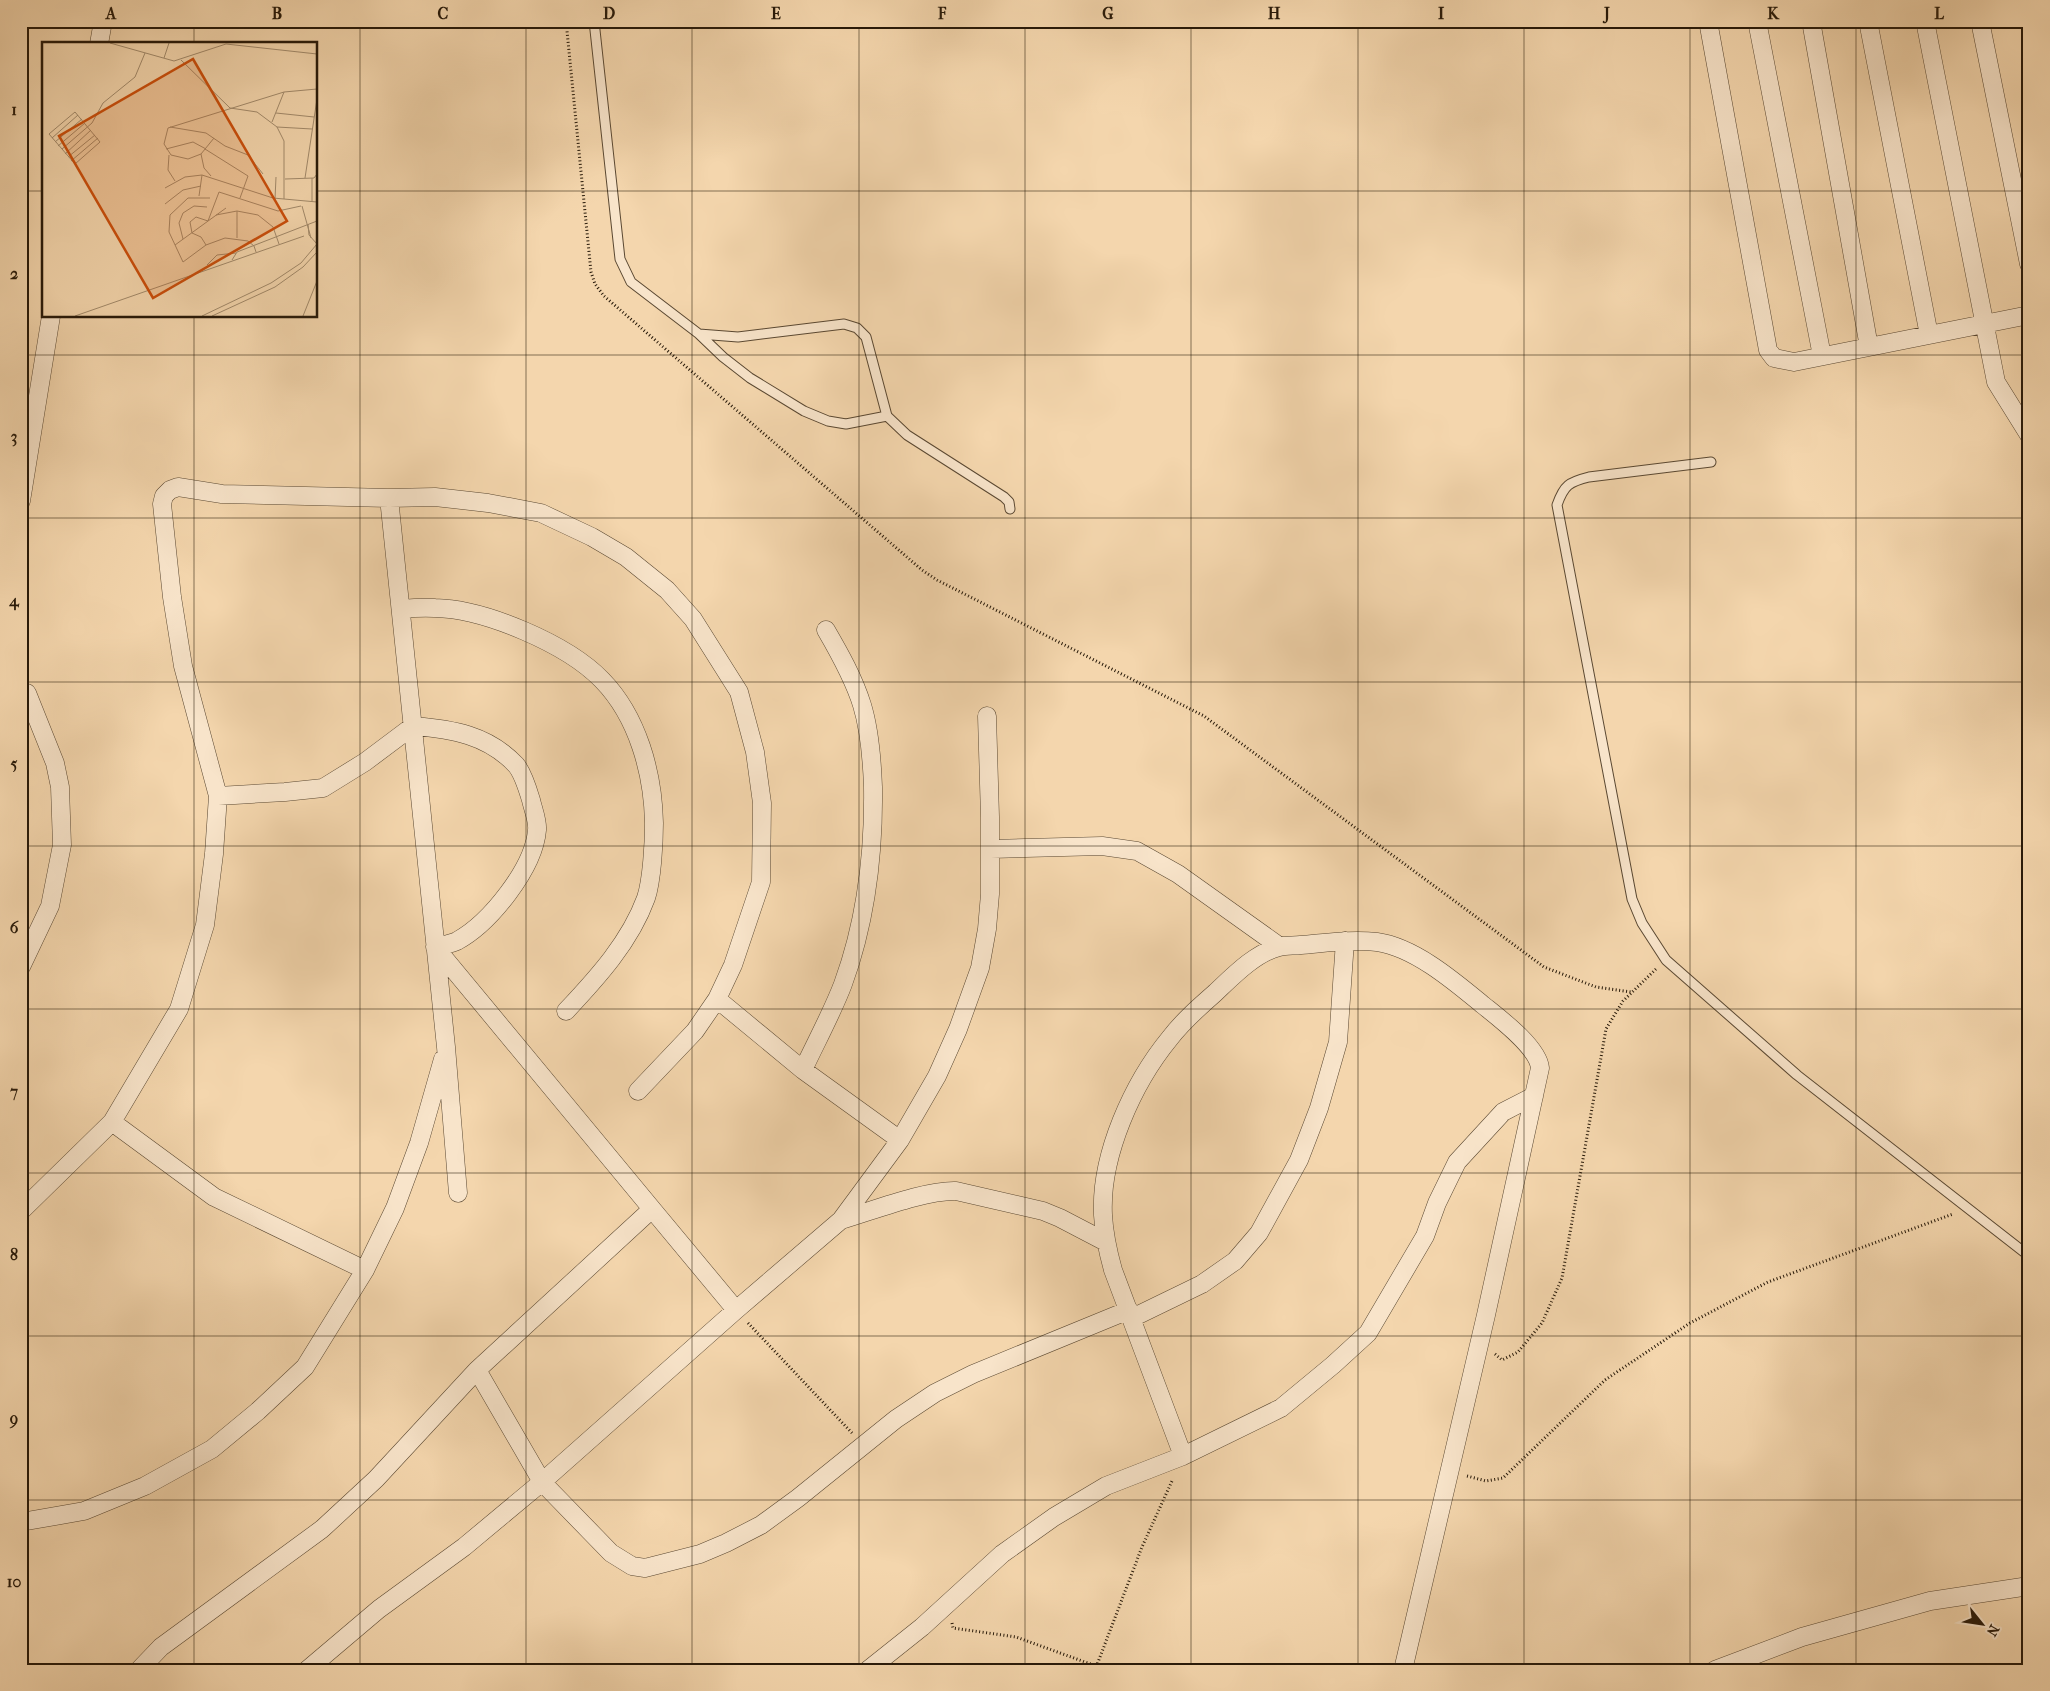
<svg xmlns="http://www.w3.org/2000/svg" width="2050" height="1691" font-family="'IM FELL French Canon',serif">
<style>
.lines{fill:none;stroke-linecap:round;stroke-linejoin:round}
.lane-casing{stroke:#5a4832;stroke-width:11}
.street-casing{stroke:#5a4832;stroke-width:19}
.path{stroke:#271909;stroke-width:3;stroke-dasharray:1 2.5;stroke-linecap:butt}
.lane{stroke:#f8e4ca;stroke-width:9}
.street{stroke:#f8e4ca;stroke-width:18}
.grid{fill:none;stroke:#271909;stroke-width:1;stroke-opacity:0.55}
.inset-road{fill:none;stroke:#a28a6b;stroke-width:1}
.view{fill:#cb4f0c;fill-opacity:0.15;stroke:#cb4f0c;stroke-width:2.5}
.inset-edge{fill:none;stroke:#271909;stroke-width:2.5}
.neatline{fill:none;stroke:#271909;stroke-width:2}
.grid-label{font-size:16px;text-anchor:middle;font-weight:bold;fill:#271909}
</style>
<rect width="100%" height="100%" fill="#f4d6ad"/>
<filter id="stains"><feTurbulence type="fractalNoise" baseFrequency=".004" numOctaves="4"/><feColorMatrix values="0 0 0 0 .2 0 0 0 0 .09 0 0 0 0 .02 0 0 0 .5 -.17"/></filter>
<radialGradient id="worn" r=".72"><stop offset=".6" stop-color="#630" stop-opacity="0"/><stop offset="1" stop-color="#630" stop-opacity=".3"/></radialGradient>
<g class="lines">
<g class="lane-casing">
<path id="lane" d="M594 21 620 259 631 282 699 334 723 357 750 378 804 411 828 421 846 424 887 416
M699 334 738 337 844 324 857 328 866 337 887 416 907 435 1004 497 1009 502 1010 509
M1711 462 1589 477C1569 482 1564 485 1557 505L1632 899 1642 923 1666 960 1797 1075 2029 1256"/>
</g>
<g class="street-casing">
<path id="street" d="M1708 21 1768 350 1774 358 1794 362 2029 315
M1757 21 1822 356
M1811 21 1869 347
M1868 21 1929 335
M1925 21 1996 382 2029 435
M1980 21 2029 264
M99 44 103 21
M389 498 446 1047 458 1193
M21 501 51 316
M401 609C412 608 423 607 435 608 485 609 567 644 602 680 638 717 653 773 654 823 654 842 652 880 646 898 630 942 597 978 566 1011
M991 849 1102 846 1137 851 1178 874 1279 946
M21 967 50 906 62 845 60 787 55 763 27 693
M717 999 803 1070 900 1140
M803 1070C816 1042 832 1013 843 984 866 921 874 855 873 787 872 760 870 731 862 705 854 679 840 654 826 630
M112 1122 214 1197 365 1270
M652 1209 736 1310
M21 1211 112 1122 179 1009 205 925 214 854 218 796 183 666 172 597 162 504 164 496 170 490 178 487 222 494 389 498 435 497 488 503 541 513 592 537 626 557 667 590 693 619 739 692 755 752 762 803 761 882 733 965 717 999 695 1031 638 1091
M841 1220C872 1211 925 1190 956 1191L1043 1211 1060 1218 1106 1242
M1132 1318 1202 1284 1235 1261 1259 1233 1299 1160 1319 1108 1338 1042 1345 941
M477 1370 542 1482 611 1553 632 1566 645 1568 700 1554 726 1543 761 1525 798 1498 896 1419 935 1393 973 1374 1129 1310
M1183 1456 1113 1270C1108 1252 1104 1234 1103 1215 1100 1155 1133 1083 1170 1038 1183 1021 1199 1007 1215 993 1233 976 1255 953 1279 947 1286 945 1294 946 1301 945 1326 943 1352 939 1377 942 1414 947 1454 981 1483 1005 1499 1018 1538 1047 1540 1068L1486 1315 1403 1670
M21 1522 84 1511 145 1486 212 1449 258 1411 305 1367 365 1270 395 1208 419 1143 443 1059
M139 1670 161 1647 322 1529 376 1479 477 1370 652 1209 435 947C442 945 451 944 457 941 490 923 534 868 537 830 538 821 533 809 531 800 528 790 523 773 516 765 488 735 452 729 413 726L365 762 323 788 285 792 218 796
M307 1670 379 1609 464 1547 542 1482 736 1310 841 1220 900 1140 937 1076 958 1029 980 968 987 929 990 894V817L987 716
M868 1670 922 1627 1002 1554 1054 1517 1106 1486 1183 1456 1281 1408 1333 1365 1368 1333 1425 1236 1437 1203 1457 1162 1503 1112 1534 1096
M1715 1670 1802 1637 1930 1601 2029 1586"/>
</g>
<path class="path" d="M566 21 591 272 595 284 604 296 922 570 937 580 1204 716 1544 967 1596 987 1631 992
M748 1323 852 1433
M1495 1354 1502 1360 1518 1352 1542 1323 1562 1278 1606 1029 1623 1001 1656 969
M1467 1476 1486 1481 1503 1478 1605 1380 1690 1323 1768 1282 1953 1214
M952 1623 953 1628 1016 1637 1107 1670
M1095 1670 1142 1547 1172 1481"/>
<use href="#lane" class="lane"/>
<use href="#street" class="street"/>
</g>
<path class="grid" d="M194 21V44M360 21V1670M526 21V1670M692 21V1670M859 21V1670M1025 21V1670M1191 21V1670M1358 21V1670M1524 21V1670M1690 21V1670M1856 21V1670M21 191H44M316 191H2029M194 316V1670M21 355H2029M21 518H2029M21 682H2029M21 846H2029M21 1009H2029M21 1173H2029M21 1336H2029M21 1500H2029"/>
<g transform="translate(42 42)">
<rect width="275" height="275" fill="#f4d6ad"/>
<path class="inset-road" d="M68 1 132 19 184 2 275 12M122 16 127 1M139 18 188 66 215 70 235 85 242 99V157M33 70 58 100 33 122 7 92ZM234 71 272 75M230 80 242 50M128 85 164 91 183 104 206 113 221 132M235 85 270 87M10 96 36 73M172 96 159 112 146 117 129 113 122 102 126 86 242 50 275 47M13 100 40 77M16 104 43 81M20 107 50 81 61 61 93 35 103 11M124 107 151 100 164 107M163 107 206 134 198 156M23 112 49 88M159 112 162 126 169 134M127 113 126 128 133 139M26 115 53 93M29 119 56 96M263 136 275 57M243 137 272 136 275 132M123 146 143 135 160 133 231 156 275 160M157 154 160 133M168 156H146L128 173 127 190 141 220 164 203 183 196 206 199 212 204 214 210M233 157 234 135M270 160V136M123 162 141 148 159 144M260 164 269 196M174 173 195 169 216 173 231 185 237 202M266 182 267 193 275 202M195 196V169M141 197 137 181 141 171 152 164 165 165M133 203 184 166M164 203 159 195 150 191 148 180 154 175 166 179 177 150 236 169 259 164M190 218 195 210 275 179M165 223 175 213 194 211M33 274 262 194M160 274 229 241 259 221 275 202M170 274 233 245 261 225 275 210M261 274 275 239"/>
<path class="view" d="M151 17 245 179 111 256 17 94Z"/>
<rect width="275" height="275" class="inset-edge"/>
</g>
<rect width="2050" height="1691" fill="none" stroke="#f4d6ad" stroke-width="55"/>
<g transform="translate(1982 1624) rotate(120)" stroke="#f8e4ca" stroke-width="4" paint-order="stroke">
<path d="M0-4L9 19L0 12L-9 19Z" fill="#271909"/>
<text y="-8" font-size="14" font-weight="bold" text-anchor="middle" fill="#271909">N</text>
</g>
<rect x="28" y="28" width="1994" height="1636" class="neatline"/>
<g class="grid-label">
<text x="111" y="19">A</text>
<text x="277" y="19">B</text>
<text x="443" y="19">C</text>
<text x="609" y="19">D</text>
<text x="776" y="19">E</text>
<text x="942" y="19">F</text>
<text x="1108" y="19">G</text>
<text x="1274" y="19">H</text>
<text x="1441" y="19">I</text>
<text x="1607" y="19">J</text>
<text x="1773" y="19">K</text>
<text x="1939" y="19">L</text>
<text x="14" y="115">1</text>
<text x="14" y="279">2</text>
<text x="14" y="442">3</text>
<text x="14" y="606">4</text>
<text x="14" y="769">5</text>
<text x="14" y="933">6</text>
<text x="14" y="1097">7</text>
<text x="14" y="1260">8</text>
<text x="14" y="1424">9</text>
<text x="14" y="1587">10</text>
</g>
<rect width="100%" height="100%" filter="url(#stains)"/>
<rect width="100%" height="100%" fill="url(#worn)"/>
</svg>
